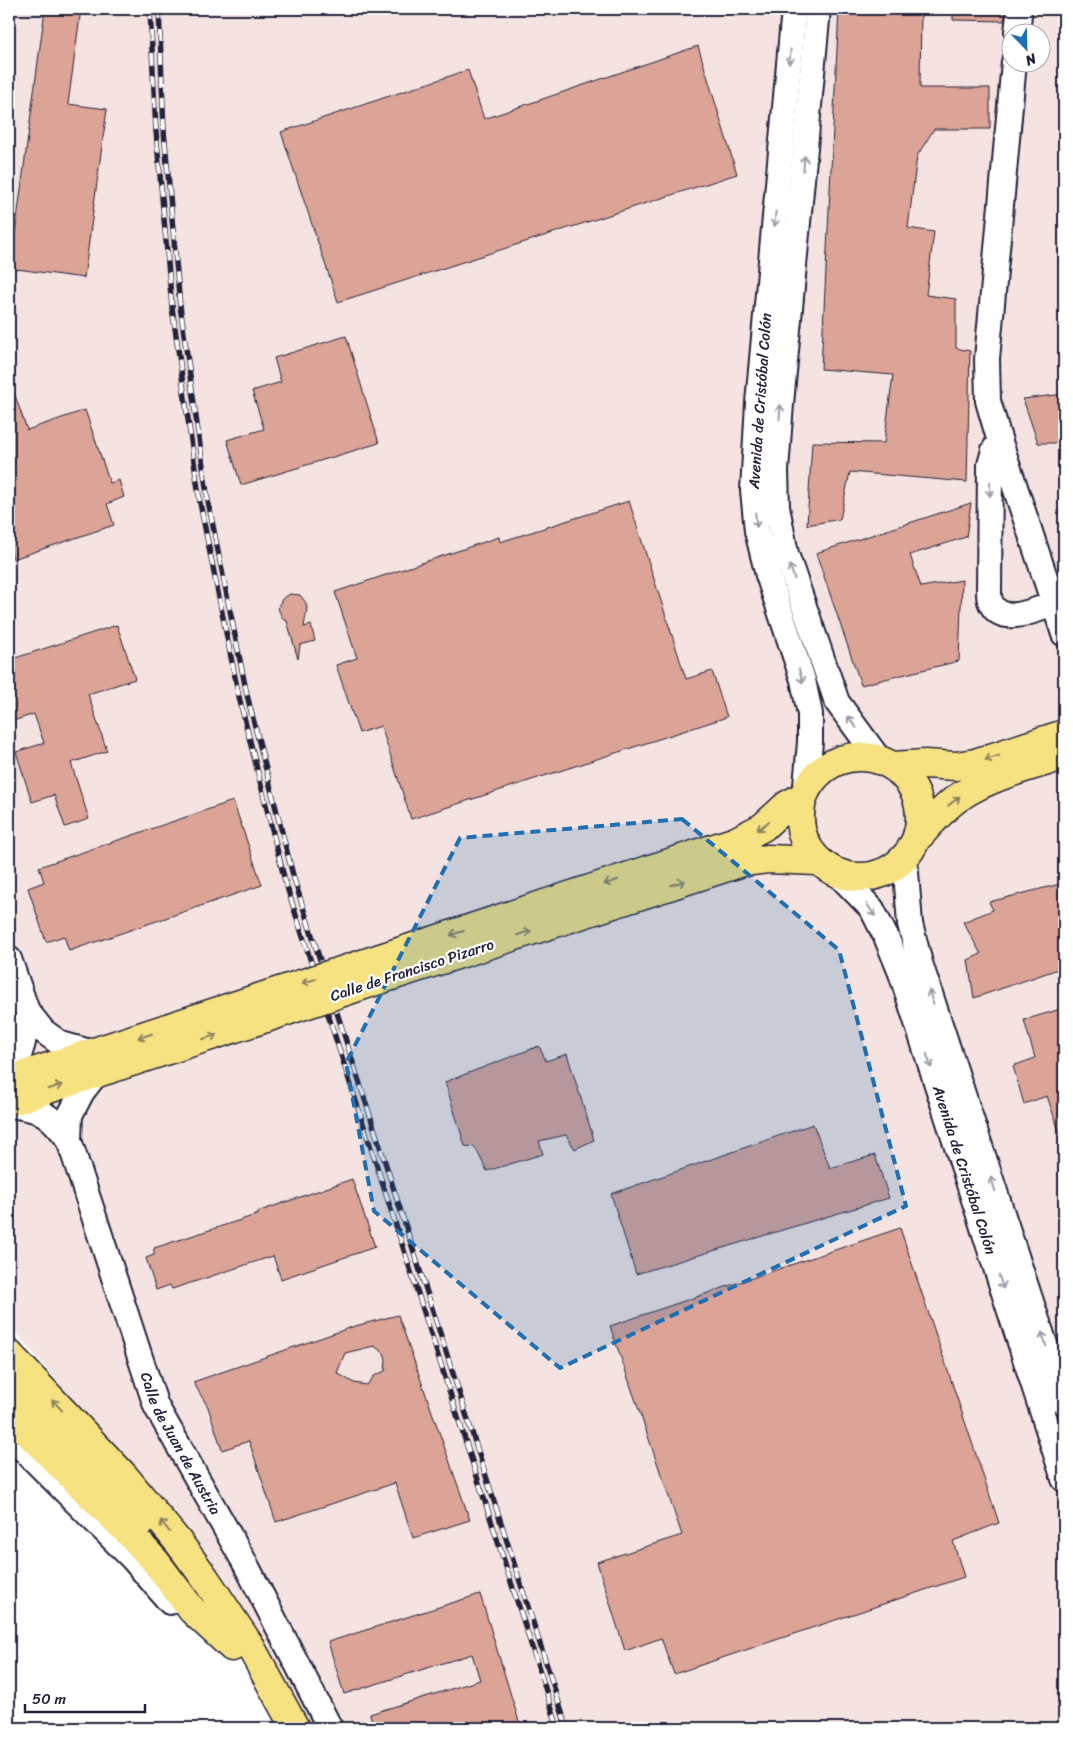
<svg xmlns="http://www.w3.org/2000/svg" width="1073" height="1737" font-family="Sriracha,sans-serif">
<style>
.built{fill:#f4e3e0;fill-rule:evenodd}
.building{fill:#dca397;stroke:#22223b;fill-rule:evenodd}
.lines{fill:none;stroke-linecap:round;stroke-linejoin:round}
.minor-casing{stroke:#22223b;stroke-width:28}
.major-casing{stroke:#22223b;stroke-width:31}
.minor{stroke:#fff;stroke-width:24}
.major{stroke:#f7e281;stroke-width:28}
.rail-casing{stroke:#22223b;stroke-width:5.5}
.rail{stroke:#fff;stroke-width:4;stroke-dasharray:11;stroke-linecap:butt}
.major-bridge-casing{stroke:#22223b;stroke-width:31;stroke-linecap:butt}
.major-bridge{stroke:#f7e281;stroke-width:28}
.oneway{stroke:#9c9ca7}
.oneway2{stroke:#8c825e}
.marked{fill:#1f6fb2;fill-opacity:0.2;stroke:#1f6fb2;stroke-width:4;stroke-dasharray:10 6;stroke-linejoin:round}
.labels{text-anchor:middle;dominant-baseline:central;stroke-width:4.5;stroke-linejoin:round;paint-order:stroke}
.street-label{font-size:15px;fill:#22223b;stroke:#fff}
</style>
<rect width="100%" height="100%" fill="#fff"/>
<filter id="ink" filterUnits="userSpaceOnUse"><feTurbulence type="fractalNoise" baseFrequency=".02" numOctaves="2"/><feDisplacementMap in="SourceGraphic" scale="10" xChannelSelector="R" yChannelSelector="G"/><feConvolveMatrix kernelMatrix="1 2 1 2 8 2 1 2 1" color-interpolation-filters="sRGB"/></filter>
<g filter="url(#ink)">
<path class="built" d="M9 9H1064V1728H293L189 1538 9 1324ZM1010 32H1040V62H1010Z"/>
<path class="building" d="M45 9H81L68 104 107 109 84 278 9 268V233L15 234Z
M839 9H921L920 88H990V129H934L917 156 908 228 934 232 926 295 956 299V348L970 351 967 482 850 472 840 519 807 525 812 442 884 443 893 375 821 369Z
M953 9H1007L1004 21 953 20Z
M698 46 737 174 338 302 281 132 468 70 484 119Z
M346 336 379 443 241 485 227 440 264 429 252 391 281 382 274 358Z
M9 384H11L27 430 85 410 110 483 119 480 124 497 107 504 114 525 13 559 9 546Z
M1064 394V443H1038L1023 399Z
M629 501 686 679 712 671 727 717 411 819 381 726 359 733 336 665 357 658 335 592 499 537 500 542Z
M971 503 966 537 910 555 921 587 962 580 959 661 861 685 816 553Z
M290 594 300 595 306 603 307 608 304 627 311 625 315 641 300 645 298 659 287 621 283 619 279 611 278 607 282 599Z
M117 625 135 679 88 694 107 751 71 763 89 819 65 827 54 795 32 802 16 752 44 743 34 714 13 721 9 707V660Z
M233 801 262 885 69 951 64 936 46 942 28 888 44 882 39 867Z
M1064 883V967L974 998 968 960 981 954 963 922 993 910 989 902Z
M1064 1008V1140H1062L1047 1096 1024 1104 1013 1066 1035 1058 1024 1020Z
M539 1046 546 1061 567 1054 594 1140 575 1149 566 1135 539 1141 543 1154 487 1171 475 1147 465 1146 445 1082Z
M813 1124 830 1168 875 1155 889 1198 636 1274 611 1194Z
M352 1179 375 1247 281 1279 273 1256 172 1289 170 1285 156 1290 146 1258 154 1255V1248L259 1214 257 1212Z
M900 1228 999 1523 953 1541 964 1577 674 1674 661 1638 625 1651 597 1562 682 1535 610 1326Z
M398 1315 470 1520 413 1538 395 1483 276 1522 249 1441 222 1450 208 1407 193 1382 355 1326ZM374 1346 384 1353 386 1359 385 1371 374 1376 367 1385 354 1383 337 1373 345 1353Z
M480 1594 521 1728H374L370 1714 480 1680 472 1654 344 1694 328 1642Z"/>
<g class="lines">
<g class="minor-casing">
<g id="minor">
<path d="M794 9 758 403 753 490 757 531 768 575 803 680 810 714V742L806 786"/>
<path d="M818 9 781 404 776 470 777 507 786 554 837 702 881 762"/>
<path d="M1017 32 1019 15"/>
<path d="M1014 62 987 359 988 401 1000 442 1064 634"/>
<path d="M1000 442 994 450 990 465 989 593C989 596 990 602 992 605 1004 626 1037 609 1054 604"/>
<path d="M905 859 910 924 920 963 1064 1402"/>
<path id="s1" d="M838 874 872 909 887 939 901 973 1064 1479"/>
<path d="M9 959 27 1011"/>
<path d="M9 1071C24 1054 25 1033 27 1011L43 1031 61 1044 94 1053"/>
<path d="M9 1105C43 1110 48 1112 69 1140L70 1115 82 1092 96 1074"/>
<path id="s2" d="M69 1140 156 1406 245 1563 330 1728"/>
<path d="M9 1435 133 1559 170 1602"/>
</g>
</g>
<g class="major-casing">
<path id="major" d="M800 817a60 60 0 1 1 120 0a60 60 0 1 1-120 0Z
M892 766 925 764 956 766 975 763 1064 734
M920 835C932 822 944 807 959 797 990 776 1029 767 1064 756
M356 966 736 841 763 827 787 805 802 797
M361 986 743 862 768 859 818 861
M9 1080 258 998
M9 1102 266 1018
M9 1354 125 1477 179 1543 205 1578 249 1644 295 1728
M9 1387 92 1471 139 1523
M9 1414 132 1536 155 1561 192 1610 232 1647"/>
</g>
<use href="#minor" class="minor"/>
<use href="#major" class="major"/>
<g class="rail-casing">
<path id="rail" d="M150 9 156 131 172 307 200 503 239 697 285 881 558 1728
M159 9 164 131 180 306 208 501 247 695 294 879 567 1728"/>
</g>
<use href="#rail" class="rail"/>
<g class="major-bridge-casing">
<path id="major-bridge" d="M258 998 356 966
M266 1018 361 986"/>
</g>
<use href="#major-bridge" class="major-bridge"/>
</g>
<defs><path id="oneway-shaft" d="M-6 0H5M1.5-3L5.5 0L1.5 3" fill="none" stroke-width="1.6" stroke-linecap="round" stroke-linejoin="round" transform="scale(1.25)"/></defs>
<g class="oneway">
<use href="#oneway-shaft" transform="translate(790 57) rotate(95)"/>
<use href="#oneway-shaft" transform="translate(804 163) rotate(-85)"/>
<use href="#oneway-shaft" transform="translate(775 219) rotate(95)"/>
<use href="#oneway-shaft" transform="translate(780 412) rotate(-86)"/>
<use href="#oneway-shaft" transform="translate(990 489) rotate(91)"/>
<use href="#oneway-shaft" transform="translate(756 520) rotate(84)"/>
<use href="#oneway-shaft" transform="translate(792 572) rotate(-109)"/>
<use href="#oneway-shaft" transform="translate(801 676) rotate(73)"/>
<use href="#oneway-shaft" transform="translate(852 722) rotate(-127)"/>
<use href="#oneway-shaft" transform="translate(871 910) rotate(55)"/>
<use href="#oneway-shaft" transform="translate(931 997) rotate(-108)"/>
<use href="#oneway-shaft" transform="translate(929 1061) rotate(72)"/>
<use href="#oneway-shaft" transform="translate(993 1184) rotate(-108)"/>
<use href="#oneway-shaft" transform="translate(1001 1282) rotate(72)"/>
<use href="#oneway-shaft" transform="translate(1044 1339) rotate(-108)"/>
</g>
<g class="oneway2">
<use href="#oneway-shaft" transform="translate(992 758) rotate(163)"/>
<use href="#oneway-shaft" transform="translate(954 801) rotate(-38)"/>
<use href="#oneway-shaft" transform="translate(763 826) rotate(142)"/>
<use href="#oneway-shaft" transform="translate(611 882) rotate(162)"/>
<use href="#oneway-shaft" transform="translate(678 883) rotate(-18)"/>
<use href="#oneway-shaft" transform="translate(457 933) rotate(162)"/>
<use href="#oneway-shaft" transform="translate(524 933) rotate(-18)"/>
<use href="#oneway-shaft" transform="translate(309 981) rotate(162)"/>
<use href="#oneway-shaft" transform="translate(145 1036) rotate(162)"/>
<use href="#oneway-shaft" transform="translate(210 1037) rotate(-18)"/>
<use href="#oneway-shaft" transform="translate(55 1087) rotate(-18)"/>
<use href="#oneway-shaft" transform="translate(57 1405) rotate(-133)"/>
<use href="#oneway-shaft" transform="translate(165 1526) rotate(-128)"/>
</g>
</g>
<path class="marked" d="M682 819 839 950 906 1206 560 1368 374 1211 346 1063 460 838Z"/>
<g class="labels">
<g class="street-label">
<text transform="translate(760 401) rotate(-86)">Avenida de Cristóbal Colón</text>
<text transform="translate(412 970) rotate(-18)">Calle de Francisco Pizarro</text>
<text stroke="none"><textPath href="#s1" startOffset="326">Avenida de Cristóbal Colón</textPath></text>
<text stroke="none"><textPath href="#s2" startOffset="324">Calle de Juan de Austria</textPath></text>
</g>
</g>
<rect width="1073" height="1737" fill="none" stroke="#fff" stroke-width="30"/>
<rect x="15" y="15" width="1043" height="1707" fill="none" stroke="#22223b" stroke-width="2" filter="url(#ink)"/>
<g transform="translate(1026 48) rotate(157)"><circle r="24" fill="#ffffff" stroke="#a7a7b1"/>
<path d="M0-4L9 19L0 12L-9 19Z" fill="#1f6fb2"/>
<text y="-8" font-size="14" font-weight="bold" text-anchor="middle" fill="#22223b">N</text>
</g>
<path d="M25 1704v8h120v-8" fill="none" stroke="#22223b" stroke-width="2.5"/>
<text x="32" y="1704" font-size="15" fill="#22223b" stroke="#ffffff" stroke-width="4" paint-order="stroke">50 m</text>
</svg>
